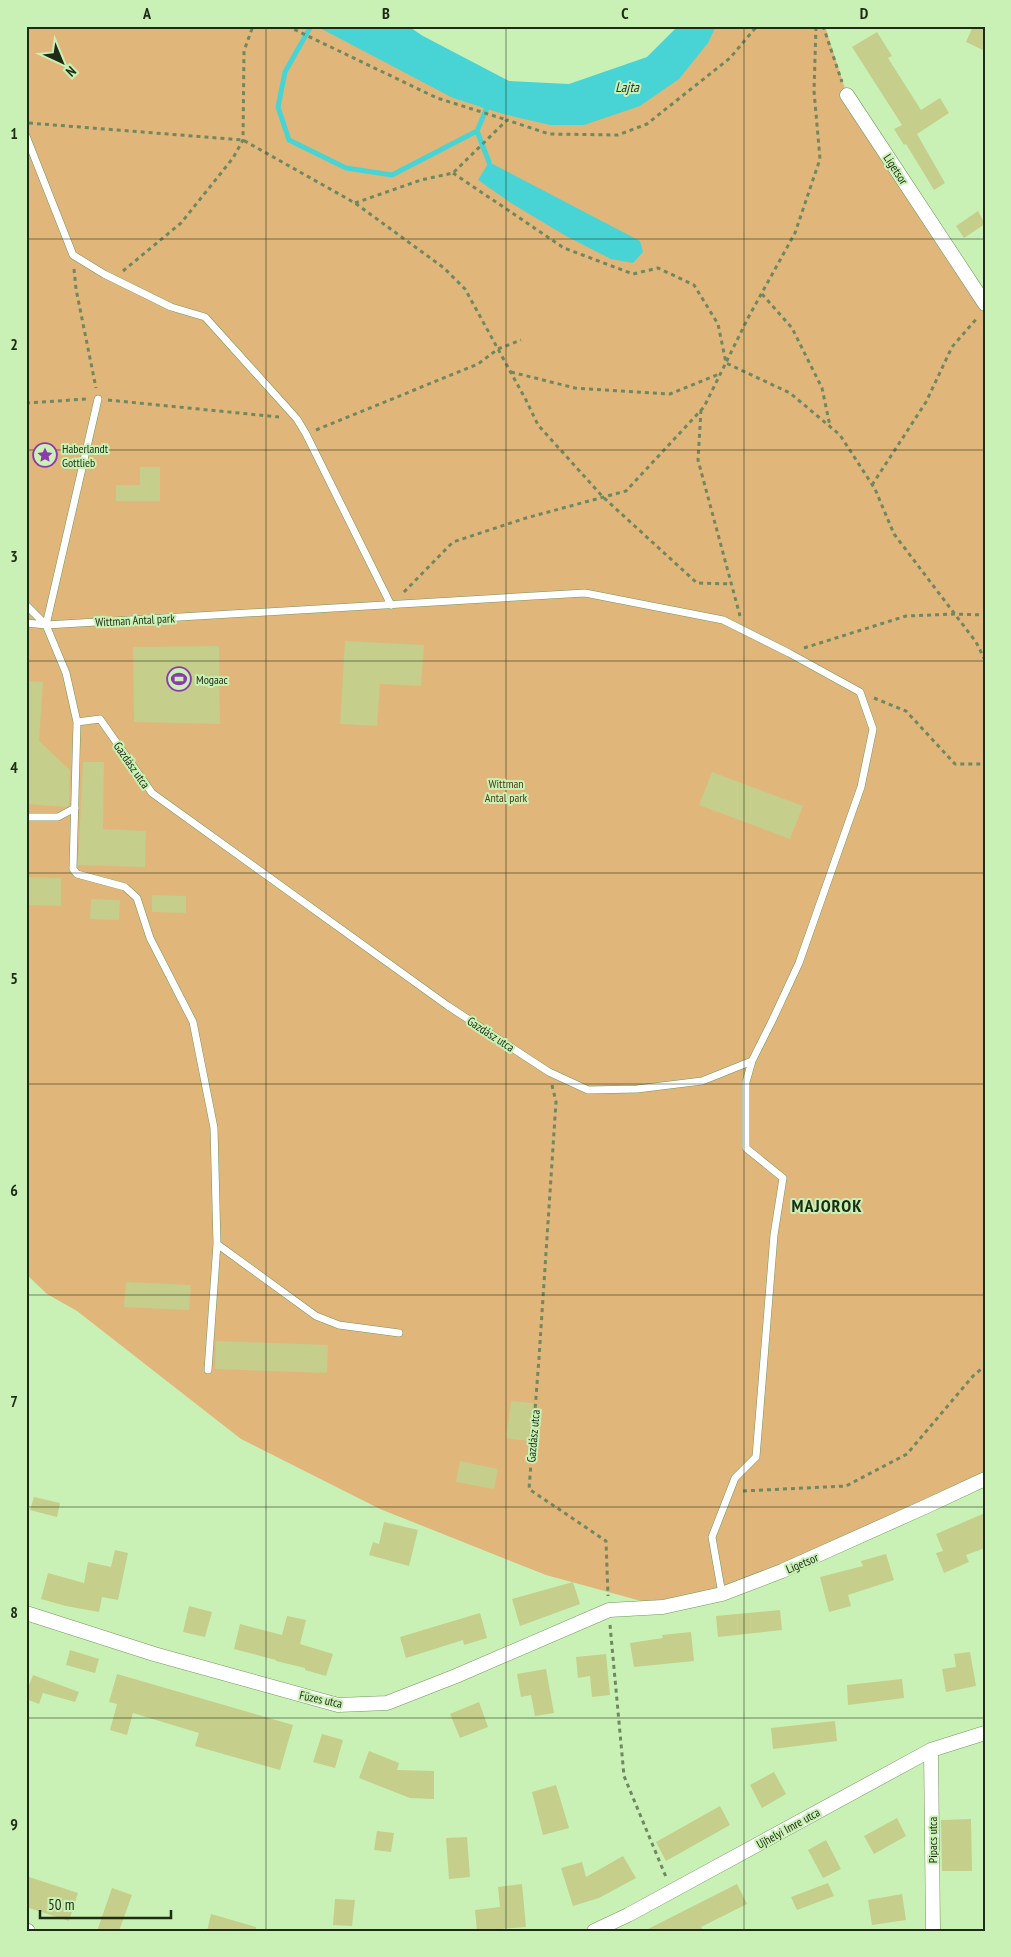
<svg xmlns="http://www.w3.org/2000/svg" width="1011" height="1957" font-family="'PT Sans Narrow',sans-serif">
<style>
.green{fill:#e1b67a}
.water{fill:#48d4d4}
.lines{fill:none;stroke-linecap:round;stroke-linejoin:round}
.stream{stroke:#48d4d4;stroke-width:5}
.building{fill:#c5ce8b}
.service-casing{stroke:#73965e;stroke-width:8}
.minor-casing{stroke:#73965e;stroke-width:15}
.path{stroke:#6f8860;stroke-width:3;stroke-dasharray:4 4;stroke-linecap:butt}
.service{stroke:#fff;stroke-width:7}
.minor{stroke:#fff;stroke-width:14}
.grid{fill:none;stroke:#1e2c15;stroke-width:1;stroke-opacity:0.55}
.labels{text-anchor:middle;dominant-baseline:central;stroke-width:4;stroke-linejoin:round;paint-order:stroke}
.street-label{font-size:12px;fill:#1e2c15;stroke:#caf1b5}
.poi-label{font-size:12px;fill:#1e2c15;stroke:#caf1b5;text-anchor:start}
.park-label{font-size:12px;fill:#513a17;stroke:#caf1b5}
.water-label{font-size:14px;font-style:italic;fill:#1c3433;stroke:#caf1b5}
.district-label{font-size:18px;font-weight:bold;letter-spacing:1px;fill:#1e2c15;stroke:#caf1b5}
.neatline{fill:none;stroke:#1e2c15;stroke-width:2}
.grid-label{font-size:16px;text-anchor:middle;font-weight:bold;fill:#1e2c15}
</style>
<rect width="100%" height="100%" fill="#caf1b5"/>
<path class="green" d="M26 26H379L399 40 547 95 633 86 694 26H825L847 95 985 306V1479L822 1554 663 1607 546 1575 380 1509 241 1439 77 1311 47 1294 26 1274Z"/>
<path class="water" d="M316 26H408L423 36 509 81 569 84 647 57 678 26H716L708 43 679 79 640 106 584 125H550L503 114 453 98Z
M489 162 640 241 643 252 633 263 611 259 566 236 511 203 478 180Z"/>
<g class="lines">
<path class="stream" d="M311 26 285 72 278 107 289 140 346 168 392 175 477 131 489 103
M477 131 489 162"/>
</g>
<path class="building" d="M973 26H985V51L966 42Z
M877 32 892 56 888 58 921 110 940 98 949 113 917 134 945 183 934 190 906 144 904 145 894 129 902 125 852 47Z
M978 211 985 224 964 238 956 226Z
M140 467H160V501H116V485H140Z
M345 641 424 645 421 686 380 684 377 726 340 724Z
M219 646 220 724 134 722 133 647Z
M26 681 43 682 39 741 70 770 69 805 66 807 26 804Z
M83 762H104L103 829 146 831 145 867 78 865Z
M712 772 803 806 790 839 699 805Z
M26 877 61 878V906L26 905Z
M152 895 186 896V913L152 912Z
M91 899 120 900 119 920 90 919Z
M126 1282 191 1285 189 1310 124 1307Z
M216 1341 328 1345 327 1373 215 1369Z
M511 1401 533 1403 528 1441 506 1438Z
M460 1461 498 1469 494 1489 456 1482Z
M34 1497 60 1503 57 1517 30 1510Z
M985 1513V1548L966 1555 969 1562 944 1573 936 1553 943 1551 936 1534Z
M384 1522 418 1530 409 1566 369 1555 373 1542 379 1544Z
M115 1550 128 1553 118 1600 102 1597 99 1612 66 1606 41 1599 48 1573 84 1583 88 1562 111 1567Z
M886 1554 894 1580 848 1595 851 1606 829 1612 820 1577 863 1566 861 1561Z
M573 1582 580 1604 520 1626 512 1599Z
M189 1606 212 1612 205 1637 183 1632Z
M780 1610 782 1630 718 1637 716 1616Z
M480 1613 487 1638 464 1645 463 1640 406 1658 400 1637Z
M287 1616 306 1620 300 1644 333 1654 326 1676 305 1670V1668L276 1661V1660L234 1649 240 1624 282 1635Z
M691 1632 694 1661 634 1667 630 1643 663 1638 662 1635Z
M70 1650 99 1659 95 1673 66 1665Z
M970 1652 976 1686 946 1692 942 1669 956 1667 954 1654Z
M606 1654 610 1695 592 1697 590 1676 578 1678 576 1657Z
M546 1669 554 1713 535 1716 531 1695 521 1697 517 1674Z
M117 1674 293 1725 280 1770 195 1746 199 1733 133 1713 127 1735 110 1730 117 1704 109 1702Z
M33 1675 79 1692 75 1702 43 1693 39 1704 26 1699V1693Z
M902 1679 904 1698 848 1705 847 1685Z
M479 1702 488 1727 460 1738 450 1714Z
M835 1721 837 1741 773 1749 771 1728Z
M322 1734 343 1740 335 1768 313 1762Z
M369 1751 399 1763 397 1770 434 1771V1799L410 1798 359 1778Z
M774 1772 786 1794 762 1808 750 1785Z
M556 1785 569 1828 543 1835 532 1792Z
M720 1806 730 1825 666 1861 656 1842Z
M897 1818 906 1836 874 1854 864 1836Z
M971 1819 972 1871H942L941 1820Z
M377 1831 394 1833 391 1852 374 1850Z
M467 1837 470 1877 449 1879 446 1838Z
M826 1840 841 1869 823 1878 808 1850Z
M623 1856 636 1878 599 1898 573 1906 561 1868 582 1862 586 1877Z
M26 1876 78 1893 69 1921 26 1907Z
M828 1883 834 1896 797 1910 791 1897Z
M522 1884 526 1927 477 1931 475 1910 500 1907 498 1887Z
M737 1884 747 1904 701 1927 703 1931H644Z
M112 1888 132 1895 119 1931H97Z
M902 1894 906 1920 872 1925 868 1900Z
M335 1899 355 1900 352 1926 333 1925Z
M211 1914 256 1927V1931H207Z"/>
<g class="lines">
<g class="service-casing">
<path id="service" d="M26 136 73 255 104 274 171 307 205 317 297 419 306 434 391 605
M26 605 46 625 66 673 77 722 100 719 152 793 448 1006 549 1072 588 1090 637 1089 702 1081 752 1061 773 1019 799 963 861 787 873 729 860 692 789 653 723 620 585 593 46 625 26 623
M46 625 98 399
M77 722 73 869 77 874 125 887 137 898 150 938 193 1022 214 1128 217 1244 208 1370
M26 817H58L75 808
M217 1244 316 1316 339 1325 399 1333
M722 1594 712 1537 735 1478 756 1457 774 1235 783 1178 746 1148V1082L752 1061"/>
</g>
<g class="minor-casing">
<path id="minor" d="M847 95 985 304
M26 1613 154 1654 338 1705 387 1703 456 1676 609 1610 663 1607 722 1594 782 1571 927 1506 985 1479
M931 1750 933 1931
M26 1930 28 1931
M594 1931 628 1915 931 1750 985 1733"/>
</g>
<path class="path" d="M287 26 437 98 507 120
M823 26 842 82
M29 123 243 140 355 203 444 268 465 289 526 400 538 425 603 497 697 583 732 584
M453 173 564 248 633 274 658 268 694 285 718 324 726 363 790 393 840 435 875 489 894 534 976 642 985 660
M355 203 421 180 453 173 507 120 549 134 618 135 647 124 730 58 757 26
M74 269 76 289 96 388
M123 271 181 223 233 158 243 140 244 51 253 26
M762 294 792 328 822 388 830 426
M511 372 575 388 670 394 719 374
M108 400 279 417
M26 403 87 399
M701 410 698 460 740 616
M316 430 478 364 498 349 521 340
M872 485 926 402 952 347 978 317
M404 592 453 542 526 518 626 491 704 407 748 318 795 233 820 159 814 91 816 26
M804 648 906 616 955 614 985 615
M874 698 906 711 955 764H985
M552 1085 556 1102 539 1358 529 1489 606 1541 608 1596
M743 1491 846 1486 907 1454 973 1376 985 1366
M610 1625 624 1776 666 1877"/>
<use href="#service" class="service"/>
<use href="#minor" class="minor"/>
</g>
<path class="grid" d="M266 26V1931M506 26V1931M744 26V1931M26 239H985M26 450H985M26 661H985M26 873H985M26 1084H985M26 1295H985M26 1507H985M26 1718H985"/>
<defs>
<g id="sight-ring" transform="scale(1.25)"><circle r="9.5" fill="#caf1b5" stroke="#8b3bab" stroke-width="1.5"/><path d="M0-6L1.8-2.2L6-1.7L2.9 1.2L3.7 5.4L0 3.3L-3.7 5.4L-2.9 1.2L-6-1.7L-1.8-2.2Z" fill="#8b3bab"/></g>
<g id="stadium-ring" transform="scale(1.25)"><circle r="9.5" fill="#caf1b5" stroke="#8b3bab" stroke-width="1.5"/><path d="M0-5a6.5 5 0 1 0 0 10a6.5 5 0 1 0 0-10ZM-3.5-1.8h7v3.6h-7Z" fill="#8b3bab"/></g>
</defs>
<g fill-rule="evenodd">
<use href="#sight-ring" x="45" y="455"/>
<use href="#stadium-ring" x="179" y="679"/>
</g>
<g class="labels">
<g class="street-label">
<text transform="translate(896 169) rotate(57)">Ligetsor</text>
<text transform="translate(135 620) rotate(-3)">Wittman Antal park</text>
<text transform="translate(132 765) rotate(55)">Gazdász utca</text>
<text transform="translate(491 1034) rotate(33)">Gazdász utca</text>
<text transform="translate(533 1436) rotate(-85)">Gazdász utca</text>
<text transform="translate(802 1563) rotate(-23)">Ligetsor</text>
<text transform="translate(321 1699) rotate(12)">Füzes utca</text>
<text transform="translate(788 1828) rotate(-29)">Ujhelyi Imre utca</text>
<text transform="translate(932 1840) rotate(-90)">Pipacs utca</text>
</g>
<g class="poi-label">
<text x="62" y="448">Haberlandt<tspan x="62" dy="14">Gottlieb</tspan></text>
<text x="196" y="679">Mogaac</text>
</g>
<g class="park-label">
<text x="506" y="783">Wittman<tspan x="506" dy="14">Antal park</tspan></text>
</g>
<g class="water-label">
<text x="627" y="87">Lajta</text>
</g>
<g class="district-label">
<text x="827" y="1205">MAJOROK</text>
</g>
</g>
<rect width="1011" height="1957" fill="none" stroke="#caf1b5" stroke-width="55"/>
<g transform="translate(62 62) rotate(136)" stroke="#caf1b5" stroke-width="4" paint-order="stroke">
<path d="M0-4L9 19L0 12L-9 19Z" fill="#1e2c15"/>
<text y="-8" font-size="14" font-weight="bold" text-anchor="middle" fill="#1e2c15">N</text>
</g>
<path d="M40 1910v8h131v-8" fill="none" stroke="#1e2c15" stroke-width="2.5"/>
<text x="48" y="1910" font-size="15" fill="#1e2c15" stroke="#caf1b5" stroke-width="4" paint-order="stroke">50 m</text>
<rect x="28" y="28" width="956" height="1902" class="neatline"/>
<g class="grid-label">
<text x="147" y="19">A</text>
<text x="386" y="19">B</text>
<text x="625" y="19">C</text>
<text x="864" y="19">D</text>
<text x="14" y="139">1</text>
<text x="14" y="350">2</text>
<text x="14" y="562">3</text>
<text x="14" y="773">4</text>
<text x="14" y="984">5</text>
<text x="14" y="1196">6</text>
<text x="14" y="1407">7</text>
<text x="14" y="1618">8</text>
<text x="14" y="1830">9</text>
</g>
</svg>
